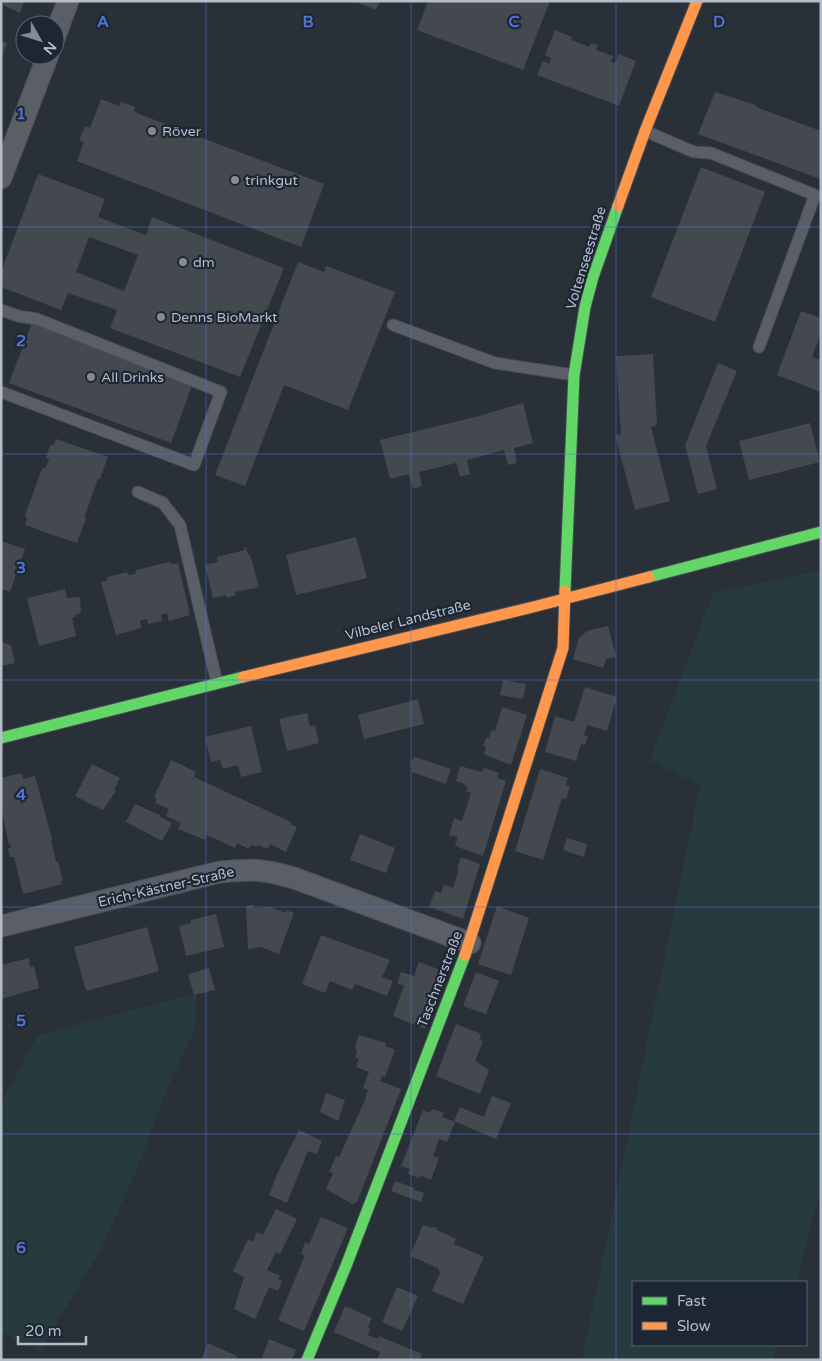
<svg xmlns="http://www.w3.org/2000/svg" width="822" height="1361" font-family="'Varela Round',sans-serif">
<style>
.green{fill:#273a3e}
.building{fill:#444950;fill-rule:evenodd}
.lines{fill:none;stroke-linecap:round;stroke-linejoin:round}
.lane-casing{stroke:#484c53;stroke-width:13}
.street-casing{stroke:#484c53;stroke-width:23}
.fast-casing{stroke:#484c53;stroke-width:13}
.slow-casing{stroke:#484c53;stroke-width:13}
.lane{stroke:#5a5e66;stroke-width:11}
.street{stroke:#5a5e66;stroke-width:21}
.fast{stroke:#63d668;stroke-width:11}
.slow{stroke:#ff974d;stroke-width:11}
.grid{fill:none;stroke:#5274d3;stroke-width:1;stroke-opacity:0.55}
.poi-dot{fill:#848b96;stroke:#1d2633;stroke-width:2}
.labels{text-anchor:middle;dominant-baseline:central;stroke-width:4.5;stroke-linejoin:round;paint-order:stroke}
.poi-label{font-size:14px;fill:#b4bcc9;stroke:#1d2633;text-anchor:start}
.street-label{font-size:14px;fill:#b4bcc9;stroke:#1d2633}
.grid-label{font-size:16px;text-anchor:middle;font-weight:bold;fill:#5274d3;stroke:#1d2633;stroke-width:4.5;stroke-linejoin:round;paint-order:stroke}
</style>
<rect width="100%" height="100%" fill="#2a3038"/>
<path class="green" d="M821 570V1190L796 1282H633V1345H778L773 1360H582L700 785 650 760 713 593Z
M197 993 195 1029 167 1089 137 1169 101 1249 40 1352 1 1332V1102L38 1035Z"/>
<path class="building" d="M4 1H24L20 13 3 5Z
M354 1H380L376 10Z
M428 1H550L523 70 417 30Z
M555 30 572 37 571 40 589 47 591 43 598 45 596 50 613 56 611 62 615 63 619 54 636 61 619 106 537 75 543 61 549 64 551 58 545 55Z
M1 41 7 43 1 58Z
M715 92 756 105V107L821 131 820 179 698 134Z
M101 99 119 106 121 102 135 107 134 111 139 114 324 184 301 247 77 161 84 142 79 140 85 126 90 128Z
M701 167 765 192 715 322 651 297Z
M38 174 105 199 98 217 146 235 152 217 284 268 240 377 110 328 117 310 68 293 61 310 1 287V272ZM89 237 138 255 124 291 76 272Z
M298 262 324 272 326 266 395 292 348 410 284 385 245 486 215 475Z
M801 311 821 318V334L812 357 821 360V392L777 375Z
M32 323 193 383 171 443 9 383Z
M653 354 657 425 651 427 670 501 635 510 615 435 621 434 616 356Z
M718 363 737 371 706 446 717 489 698 494 685 445Z
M523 403 533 443 514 448 517 463 508 465 504 450 467 460 470 474 460 477 456 463 419 472 422 486 413 489 409 474 390 479 380 440 479 416Z
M810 423 820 462 749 480 739 441Z
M56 439 108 457 100 479H98L84 518 86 519 77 543 40 531V530L25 525 27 519 25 515 42 469 46 467 49 459 46 458 50 446 54 444Z
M356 537 367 578 296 595 286 555Z
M1 541 25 549 10 592 1 589Z
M246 547 248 555 250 554 259 587 235 592 236 595 226 598V595L213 598 205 565 218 562 217 557 245 550 244 548Z
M169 562 173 564 178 563 190 615 169 621 167 613 161 615 162 621 148 624 147 619 140 621 141 628 116 635 101 582 107 581 108 577 127 572 128 575 135 574 136 570Z
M65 589 67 598 80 597 81 613 75 615V617L72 618 76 636 39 646 27 598Z
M608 626 616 657 606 659 603 668 573 659 579 638 587 631Z
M1 642 11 645 15 663 1 666Z
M503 680 526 684 523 699 500 695Z
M585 687 617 697 607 731 587 725 584 735 588 736 585 745 581 744 576 761 545 752 555 716 574 722Z
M418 699 424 724 364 739 358 715Z
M502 707 527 715 511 765 484 754 486 747 483 746 486 738H489L492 730 495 731Z
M307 713 310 727 315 725 319 743 287 751 279 719Z
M251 726 262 772 241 777 238 765 223 769 220 760 211 762 205 737Z
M415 757 451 769 446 784 412 772 411 761Z
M171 760 196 772 194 777 291 822 290 824 297 827 286 852 270 844 268 849 258 845 257 847 251 845 249 849 237 843 235 848 207 835 205 840 178 829 181 823 166 816 169 809 155 803 157 799 154 797Z
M92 764 120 778 114 790 116 791 103 810 75 796Z
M460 766 482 772 484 768 499 773 497 778 506 781 483 856 455 846 458 837 449 835 454 818 462 821 471 793 466 791 468 787 465 786V784L456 781Z
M540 769 568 778 566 785 570 786 566 799 562 798 543 860 515 851Z
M22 773 23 779 35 776 52 839H51L56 862H58L63 881H61L62 884 23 894 14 857H10L8 848H11V844L9 845 1 807V778Z
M135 804 160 815V817L172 823 162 841 126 822Z
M360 834 395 848 386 873 350 860Z
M567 838 587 844 584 857 563 850Z
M461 857 480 864 463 919 429 907 435 891 441 893 444 885 453 888 459 869 457 868Z
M254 905 253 908 270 907 286 913V910L294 913 279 954 261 947 248 949 246 906Z
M497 906 529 918 511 975 478 964Z
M216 914 224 947 186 956 179 926 191 923V920Z
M147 927 159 971 86 991 74 947Z
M321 935 390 960 382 977 393 981 387 996 355 984 352 990 330 981 325 993 302 984Z
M29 958 30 967 34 966 39 988 1 999V965Z
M419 962 446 972 425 1029 393 1016 404 986 397 983 401 972 414 976Z
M209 968 215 990 194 995 188 974Z
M476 972 499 981 486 1014 463 1006Z
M456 1024 481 1034 479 1040 483 1041 475 1061 489 1070 480 1094 436 1076Z
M359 1035 386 1043 385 1046 395 1050 385 1077 382 1076 380 1081 401 1089 357 1202 352 1204 326 1189 333 1173 329 1172 336 1156 339 1157 366 1098H365L368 1090 363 1088 369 1072 356 1067 359 1059 355 1057 357 1051 355 1046Z
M326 1093 345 1100 338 1121 320 1112Z
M492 1096 511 1103 496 1139 454 1121 460 1107 484 1117Z
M432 1109 444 1113 442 1117 455 1122 447 1142 439 1139 433 1156 439 1158 431 1180 420 1175 419 1178 408 1174 410 1169 401 1166 423 1110 430 1113Z
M299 1130 322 1141 317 1154 308 1151 287 1203 269 1195 278 1172Z
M395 1181 415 1188 414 1190 424 1193 421 1202 391 1191Z
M276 1209 297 1219 280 1254 276 1252 267 1270 280 1276 278 1279 282 1281 278 1291 269 1287 255 1319 234 1309 244 1277 233 1271 248 1239 253 1242 257 1232 263 1235Z
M321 1217 348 1228 304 1331 278 1320 305 1255 301 1254 305 1242 309 1244Z
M423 1225 432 1228 436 1227 437 1230 456 1239 454 1244 484 1257 463 1304 432 1291 440 1273 438 1268 410 1256Z
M397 1287 418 1296 402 1331 382 1322Z
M345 1306 372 1318 368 1327 370 1328 368 1335 378 1339 379 1336 422 1354 420 1360H377L380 1352 334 1332Z
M269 1339 296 1350 292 1360H261Z
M208 1343 237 1356 236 1360H201Z"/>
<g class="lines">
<g class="lane-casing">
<path id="lane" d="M645 131 694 152 711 153 815 195 759 347
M1 310 18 316 37 319 221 392 194 465 1 392
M393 325 495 363 574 375
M138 492 163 503 180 525 217 683"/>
</g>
<g class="street-casing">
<path id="street" d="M55 36 68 1
M1 178 48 55
M1 926 220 872C251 869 264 869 294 878L470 943"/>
</g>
<g class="fast-casing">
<path id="fast" d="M649 577 821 532
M565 591 574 375 585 307 593 277 618 206
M1 738 243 677
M307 1360 346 1266 465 955"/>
</g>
<g class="slow-casing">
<path id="slow" d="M618 206 645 131 697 1
M243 677 533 607 649 577
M465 955 563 648 565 591"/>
</g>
<use href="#lane" class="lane"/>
<use href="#street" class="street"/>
<use href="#fast" class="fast"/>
<use href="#slow" class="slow"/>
</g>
<path class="grid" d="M206 1V1360M411 1V1360M616 1V1360M1 227H821M1 454H821M1 680H821M1 907H821M1 1134H821"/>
<g class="poi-dot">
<circle cx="152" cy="131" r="5"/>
<circle cx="235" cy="180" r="5"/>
<circle cx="183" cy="262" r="5"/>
<circle cx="161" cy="317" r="5"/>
<circle cx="91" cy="377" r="5"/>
</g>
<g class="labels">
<g class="poi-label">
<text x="162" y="131">Röver</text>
<text x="245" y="180">trinkgut</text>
<text x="193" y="262">dm</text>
<text x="171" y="317">Denns BioMarkt</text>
<text x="101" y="377">All Drinks</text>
</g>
<g class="street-label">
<text transform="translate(586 258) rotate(-73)">Voltenseestraße</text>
<text transform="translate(408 620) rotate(-14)">Vilbeler Landstraße</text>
<text transform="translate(166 887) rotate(-13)">Erich-Kästner-Straße</text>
<text transform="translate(440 979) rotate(-69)">Taschnerstraße</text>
</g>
</g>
<g class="grid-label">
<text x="103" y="27">A</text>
<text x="308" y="27">B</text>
<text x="514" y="27">C</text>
<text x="719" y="27">D</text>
<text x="21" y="119">1</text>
<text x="21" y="346">2</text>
<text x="21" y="573">3</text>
<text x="21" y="800">4</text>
<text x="21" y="1026">5</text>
<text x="21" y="1253">6</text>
</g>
<rect width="822" height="1361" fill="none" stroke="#b4bcc9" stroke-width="5"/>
<rect x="632" y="1281" width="175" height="65" fill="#1d2633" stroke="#59626f"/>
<rect x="642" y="1297" width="25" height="8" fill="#63d668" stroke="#59626f"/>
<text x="677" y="1306" font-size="15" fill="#b4bcc9">Fast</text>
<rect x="642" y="1322" width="25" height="8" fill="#ff974d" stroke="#59626f"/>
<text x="677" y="1331" font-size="15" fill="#b4bcc9">Slow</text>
<g transform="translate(40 40) rotate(129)"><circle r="24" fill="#1d2633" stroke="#59626f"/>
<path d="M0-4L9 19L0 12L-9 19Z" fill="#848b96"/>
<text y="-8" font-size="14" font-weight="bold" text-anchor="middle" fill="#b4bcc9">N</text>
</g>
<path d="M18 1336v8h68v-8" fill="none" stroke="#b4bcc9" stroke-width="2.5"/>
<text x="25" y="1336" font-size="15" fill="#b4bcc9" stroke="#1d2633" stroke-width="4" paint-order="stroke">20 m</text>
</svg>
